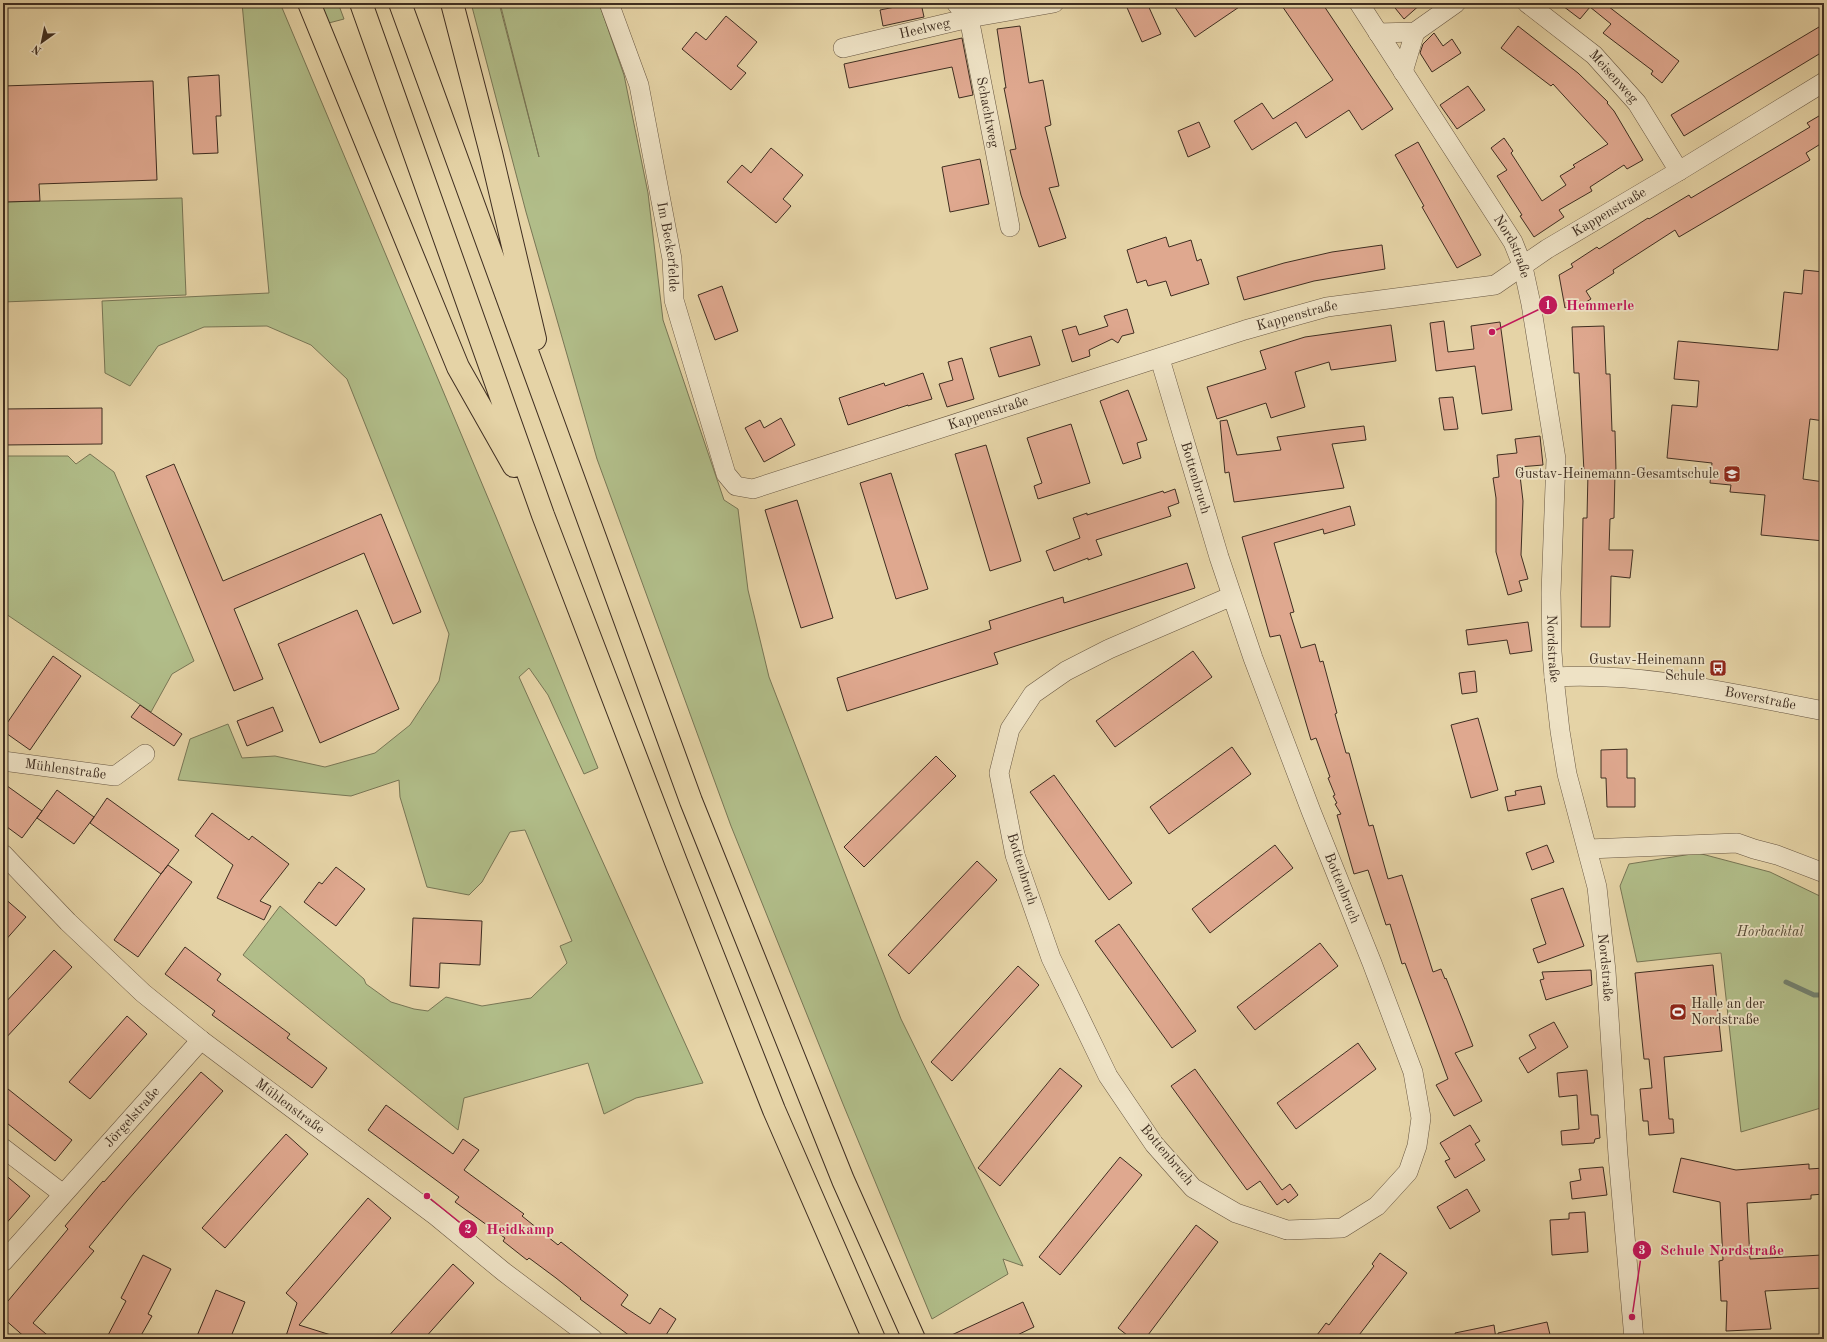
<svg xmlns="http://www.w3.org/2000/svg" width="1827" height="1342" font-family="'Old Standard TT',serif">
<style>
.green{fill:#b1bd89;stroke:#787655}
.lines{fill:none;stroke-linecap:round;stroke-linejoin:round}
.stream{stroke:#73816f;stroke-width:5}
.building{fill:#dfa88f;stroke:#3f2e21}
.minor-casing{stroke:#685742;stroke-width:20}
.highway-casing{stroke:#3f2e21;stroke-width:24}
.minor{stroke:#eee2c5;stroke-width:19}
.highway{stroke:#e5d3a6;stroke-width:22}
.labels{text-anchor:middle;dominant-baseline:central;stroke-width:3.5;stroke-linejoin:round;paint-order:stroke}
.street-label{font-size:14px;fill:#3f2e21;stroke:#eee2c5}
.poi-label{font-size:14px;fill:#3f2e21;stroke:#eee2c5;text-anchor:end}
.park-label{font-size:14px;font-style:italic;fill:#564b36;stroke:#eee2c5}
.leader{fill:none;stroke:#c2185b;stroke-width:1.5}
.callout-dot{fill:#c2185b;stroke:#eee2c5;stroke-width:1.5}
.mark-label{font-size:12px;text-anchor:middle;font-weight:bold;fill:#fff}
.callout-label{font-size:15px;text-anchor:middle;font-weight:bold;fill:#c2185b;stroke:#eee2c5;stroke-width:3.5;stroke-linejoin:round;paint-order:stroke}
</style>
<rect width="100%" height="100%" fill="#e5d3a6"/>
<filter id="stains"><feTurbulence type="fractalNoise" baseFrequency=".005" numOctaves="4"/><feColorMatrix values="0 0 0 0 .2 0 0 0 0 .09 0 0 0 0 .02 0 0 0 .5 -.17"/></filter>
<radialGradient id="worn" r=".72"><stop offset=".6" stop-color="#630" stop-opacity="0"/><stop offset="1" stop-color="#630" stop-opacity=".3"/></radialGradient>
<path class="green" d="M242 3H280L496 517 598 768 584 774 548 695 529 668 519 677 703 1083 636 1098 604 1114 588 1063 464 1098 458 1130 243 955 280 906 364 979 366 984 391 1002 414 1009 428 1011 446 997 482 1006 531 998 567 963 560 946 572 941 525 830 510 832 482 882 469 895 427 887 400 797 399 780 351 796 178 780 190 739 228 724 242 758 275 756 325 767 375 753 410 725 439 681 449 634 347 379 311 345 267 326 204 327 158 346 130 386 105 373 102 301 269 293Z
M317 3H338L344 19 325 24Z
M471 3H499L539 157 500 3H599L624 75 648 193 663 320 724 500 738 509 748 590 769 677 901 1019 1023 1266 1003 1259 1008 1274 932 1319 843 1104 731 826 597 459 526 212Z
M182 198 186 295 3 302V202Z
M90 454 114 472 194 661 172 674 151 712 3 612V456H68L76 464Z
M1698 853 1770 872 1824 898V1107L1741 1132 1721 953 1637 962 1620 886 1629 864Z"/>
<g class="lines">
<path class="stream" d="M1786 982 1814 995H1824"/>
</g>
<path class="building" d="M894 3H921L924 17 883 26 880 10 895 7Z
M1125 3H1147L1161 34 1142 42Z
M1172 3H1245L1195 37Z
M1280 3H1322L1393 109 1362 130 1349 110 1306 138 1296 122 1252 150 1234 121 1262 103 1273 119 1333 80Z
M1391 3H1422L1404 19Z
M1559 3H1604L1679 61 1662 83 1651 74 1653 71 1603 33 1611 24 1590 7 1580 19Z
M726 16 757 42 737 66 746 73 731 90 682 49 696 32 706 40Z
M1824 24V51L1684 136 1671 115Z
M1020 26 1029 83 1043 80 1051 125 1045 127 1059 186 1049 188 1066 238 1039 247 1021 195 1010 150 1016 149 1004 88H1006L997 29Z
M1518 26 1578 73 1608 102 1607 103 1614 111 1643 160 1627 169 1624 165 1590 187 1592 191 1559 210 1564 217 1534 237 1520 216 1522 215 1497 176 1507 170 1491 148 1504 138 1513 151 1511 153 1542 201 1566 185 1560 176 1575 167 1573 165 1608 144 1553 84 1551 86 1501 48Z
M1434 33 1443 46 1452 39 1461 53 1432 72 1420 53 1423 44Z
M962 38 973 95 959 98 952 67 849 88 844 64Z
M219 75 221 116H216L218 153 193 154 188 77Z
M153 81 157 180 39 184 40 201 3 202V86Z
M1468 86 1485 110 1457 129 1440 105Z
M1824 113V147L1822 143 1806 153 1810 160 1679 237 1675 230 1613 270 1614 273 1586 291 1591 299 1571 311V307L1565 308 1559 275 1573 267 1571 264 1597 247 1599 249 1648 218 1649 219 1689 195 1691 198 1810 127 1807 123Z
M1199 122 1210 147 1188 157 1178 131Z
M1418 142 1481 255 1457 268 1422 207 1424 206 1395 155Z
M771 148 803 175 783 199 791 206 776 223 727 182 742 165 751 173Z
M980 159 989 204 950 212 942 167Z
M1166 237 1169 247 1191 240 1197 261 1201 259 1209 284 1171 296 1166 281 1148 286 1146 280 1137 283 1127 250Z
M1382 245 1385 269 1314 281 1244 300 1237 277 1284 263 1332 252Z
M1804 270 1824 272V421L1810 419 1803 479 1824 482V541L1761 535 1765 495 1730 492 1731 485 1710 483 1712 463 1667 458 1672 405 1697 407 1699 381 1674 379 1678 341 1778 350 1784 292 1802 294Z
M722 286 738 331 715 340 698 295Z
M1127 309 1134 333 1122 336 1118 343 1112 339 1089 350 1090 356 1072 362 1062 330 1076 326 1079 335 1108 326 1104 316Z
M1444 321 1448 352 1474 349 1471 326 1500 322 1512 410 1482 414 1475 366 1436 371 1430 323Z
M1391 325 1396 361 1331 370 1329 362 1295 372 1305 407 1271 418 1266 403 1217 419 1207 387 1266 369 1260 351 1305 337Z
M1604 326 1606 374H1610L1612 431H1615L1616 472H1615L1614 518 1610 519 1609 550H1633L1630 578 1611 576 1610 627H1581L1583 518H1587L1588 472H1584L1579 373H1574L1572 327Z
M1031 336 1040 365 999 377 990 348Z
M962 358 974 399 947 407 939 384 953 380 948 362Z
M923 373 932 399 908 406V405L848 425 839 398 884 383 885 386Z
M1128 390 1147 440 1137 443 1141 458 1123 464 1100 401Z
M1453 397 1458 429 1444 430 1439 398Z
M102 408V444L3 445V409Z
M781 418 795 445 764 462 745 428 760 420 764 428Z
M1227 420 1237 455 1281 450 1277 437 1330 430 1364 426 1366 440 1332 444 1344 488 1234 502 1229 472 1225 473 1220 421Z
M1071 424 1090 483 1038 499 1034 486 1042 483 1027 438Z
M1540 436 1543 465 1519 467 1523 501 1521 555 1528 579 1519 581 1522 591 1508 595 1496 552V498L1493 478 1499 477 1497 455 1517 453 1515 439Z
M986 445 1021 561 990 571 955 454Z
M174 464 223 581 381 514 421 612 393 624 364 553 234 609 263 679 234 691 146 476Z
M891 473 928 589 896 599 860 483Z
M1175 489 1179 503 1168 507 1171 516 1096 540 1102 555 1088 560V558L1054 571 1046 551 1080 538 1073 518 1087 513V515L1163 491 1164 493Z
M797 500 833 618 801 628 765 510Z
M1350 506 1355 525 1324 534 1323 529 1274 543 1294 612 1290 613 1301 648 1315 644 1320 662 1323 661 1337 713 1335 714 1346 753H1349L1369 826 1373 825 1388 879 1402 875 1433 972 1441 969 1445 979 1446 978 1473 1046 1455 1053 1482 1101 1454 1116 1436 1085 1448 1079 1405 963 1402 964 1390 924 1386 925 1368 870 1354 874 1337 815 1341 814 1335 804 1337 803 1333 796 1335 795 1328 778 1330 777 1316 738 1311 740 1280 635 1270 637 1242 537Z
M1187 563 1195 588 994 653 998 664 847 711 837 678 991 629 989 621 1063 597 1064 603Z
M357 610 399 709 320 743 278 644Z
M1528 622 1532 651 1510 654 1507 640 1468 645 1466 630Z
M1193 651 1212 677 1115 747 1096 721Z
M53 656 81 676 30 750 3 731V729Z
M1475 671 1477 692 1462 694 1459 673Z
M140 705 182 734 174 746 131 717Z
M273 707 283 731 247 746 237 721Z
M1478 718 1498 790 1471 798 1451 725Z
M1232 747 1251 774 1169 834 1150 807Z
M1627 749V778H1635V807H1607L1606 778H1601V750Z
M936 756 956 776 864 867 844 847Z
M1054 775 1132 883 1109 900 1030 792Z
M3 783 42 811 22 838 3 824Z
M1541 786 1545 804 1508 811 1505 797 1516 795 1515 791Z
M57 790 94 817 74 844 37 818Z
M107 798 179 850 161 874 168 865 192 882 138 957 114 940 161 874 90 823Z
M212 813 249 840 252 836 289 864 260 901 271 906 264 920 217 898 233 865 195 836Z
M1275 845 1293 868 1210 933 1192 909Z
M1547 845 1554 862 1532 870 1526 853Z
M977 861 997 880 909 974 888 955Z
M336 867 365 889 336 926 304 902 319 882 322 884Z
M1563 888 1584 946 1538 963 1533 949 1546 944 1531 899Z
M3 897 26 917 3 943Z
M413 918 482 921 480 965 440 963 439 988 410 986Z
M1119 924 1196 1031 1172 1048 1095 941Z
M1320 943 1338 966 1255 1030 1237 1007Z
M185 947 221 974 217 980 290 1034 287 1038 327 1068 312 1088 212 1015 215 1011 165 974Z
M54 950 72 967 3 1041V1005Z
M1713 965 1722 1051 1664 1057 1669 1119H1673L1674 1133 1649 1135 1648 1121H1643L1640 1089 1652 1088 1649 1059H1644L1635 973Z
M1018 966 1039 985 952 1081 931 1062Z
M1591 970 1592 985 1546 1000 1540 980 1544 979 1542 972Z
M127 1016 147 1034 90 1099 69 1082Z
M1554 1022 1568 1047 1528 1073 1519 1058 1536 1048 1529 1035Z
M1358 1043 1376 1069 1296 1129 1277 1103Z
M1060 1068 1082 1086 1000 1186 978 1168Z
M1195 1069 1282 1190 1290 1184 1298 1195 1288 1203 1285 1199 1277 1205 1260 1181 1247 1190 1171 1086Z
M1587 1070 1591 1115H1598L1600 1138 1595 1139 1594 1143 1562 1145 1561 1131 1579 1129 1577 1095 1559 1097 1557 1073Z
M201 1072 223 1091 127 1201 89 1247 94 1251 33 1323 52 1339H27L3 1318V1307L68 1229 65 1226 103 1181 104 1182Z
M3 1085 72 1140 55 1161 3 1120Z
M386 1105 453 1154 463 1139 479 1150 464 1170 524 1214 522 1216 558 1245 561 1242 628 1295 621 1305 650 1324 660 1308 676 1319 666 1335 673 1339H634L580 1299 581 1298 556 1278 529 1258 527 1260 503 1241 505 1238 455 1202 459 1197 368 1130Z
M1470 1125 1480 1141 1475 1144 1485 1160 1455 1178 1445 1161 1450 1159 1440 1143Z
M286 1134 308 1154 225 1248 202 1228Z
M1120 1157 1142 1175 1060 1275 1039 1257Z
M1681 1158 1736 1170 1809 1164V1169L1824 1168V1194L1811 1195V1199L1747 1203 1750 1259 1822 1255 1824 1288 1765 1291 1771 1329 1726 1331 1727 1301H1721L1719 1261 1723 1260 1720 1202 1673 1192Z
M1603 1167 1607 1195 1572 1199 1570 1182 1581 1180 1579 1169Z
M3 1173 30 1196 3 1227Z
M1467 1189 1480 1211 1450 1229 1437 1207Z
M368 1198 391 1218 299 1325 334 1336 333 1339H285L297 1303 286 1293Z
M1585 1212 1588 1252 1552 1255 1550 1220 1569 1219V1213Z
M1196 1225 1218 1242 1145 1339H1132L1118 1328Z
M1380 1253 1407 1273 1356 1339H1314L1326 1323 1329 1325 1354 1292 1374 1266 1372 1264Z
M143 1255 171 1269 148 1314 152 1316 139 1339H106L126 1301 121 1298Z
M453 1264 474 1283 424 1339H386Z
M216 1290 245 1302 230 1339H205L197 1336Z
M1023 1302 1034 1327 1009 1339H943Z
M1547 1322 1551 1339H1498V1333Z
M1494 1325 1496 1339H1456L1455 1333Z"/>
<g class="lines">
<g class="minor-casing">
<g id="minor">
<path id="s1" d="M609 3 639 85 672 259 674 300 726 474 736 486 753 489 1245 330 1327 307 1495 285 1547 249 1679 171 1824 82"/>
<path id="s2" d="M956 3 969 18 1010 227"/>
<path id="s3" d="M1359 3 1513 242 1523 267 1531 304 1556 459 1551 593 1552 652 1554 677 1560 731 1567 774 1597 887 1606 971 1618 1155 1634 1339"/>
<path id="s4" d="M1527 3 1594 55 1637 103 1679 171"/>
<path d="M1378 33 1415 32 1456 3"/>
<path id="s5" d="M843 48 969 18 1054 3"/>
<path d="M1403 72 1415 32"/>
<path id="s6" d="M1160 359 1219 557 1253 658 1311 811 1372 963 1413 1072 1421 1118 1417 1146 1408 1172 1377 1206 1342 1228 1287 1230 1236 1213 1193 1188 1154 1144 1108 1076 1051 958 1015 855 999 773 1010 729 1033 694 1066 671 1109 649 1232 596"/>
<path id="s7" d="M1554 677C1644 672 1735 694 1824 711"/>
<path id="s8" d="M3 761 115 776 145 754"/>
<path d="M1588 849 1737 843 1754 849 1777 855 1824 873"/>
<path id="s9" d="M3 854 68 922 143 993 201 1040 436 1216 504 1272 593 1339"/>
<path d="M3 1148 63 1194"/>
<path id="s10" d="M3 1262 201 1040"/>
</g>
</g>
<g class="highway-casing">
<path id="highway" d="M309 3 458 367 514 466
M361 3 543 515 676 862 774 1110 874 1339
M400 3 691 801 843 1180 914 1339
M452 3 491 153 535 339"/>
</g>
<use href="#minor" class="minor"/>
<use href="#highway" class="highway"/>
</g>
<defs>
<g id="school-square" transform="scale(0.9)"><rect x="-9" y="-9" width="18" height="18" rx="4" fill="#8f2418" stroke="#eee2c5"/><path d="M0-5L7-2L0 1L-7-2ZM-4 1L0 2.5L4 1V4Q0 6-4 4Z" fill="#fff"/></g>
<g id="bus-square" transform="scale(0.9)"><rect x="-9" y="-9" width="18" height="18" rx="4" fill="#8f2418" stroke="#eee2c5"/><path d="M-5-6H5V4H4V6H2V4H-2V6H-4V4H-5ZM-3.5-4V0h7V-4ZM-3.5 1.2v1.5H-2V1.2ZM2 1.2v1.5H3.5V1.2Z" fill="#fff"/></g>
<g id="stadium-square" transform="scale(0.9)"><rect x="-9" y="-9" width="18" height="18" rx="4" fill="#8f2418" stroke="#eee2c5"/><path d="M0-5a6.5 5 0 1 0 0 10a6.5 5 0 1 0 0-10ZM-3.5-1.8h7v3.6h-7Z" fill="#fff"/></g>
</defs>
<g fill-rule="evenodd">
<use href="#school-square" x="1732" y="474"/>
<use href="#bus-square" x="1718" y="668"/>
<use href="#stadium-square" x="1678" y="1012"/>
</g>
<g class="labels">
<g class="street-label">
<text stroke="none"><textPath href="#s5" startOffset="84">Heelweg</textPath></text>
<text stroke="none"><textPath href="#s4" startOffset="114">Meisenweg</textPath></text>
<text stroke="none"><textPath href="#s2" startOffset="116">Schachtweg</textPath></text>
<text stroke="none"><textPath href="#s1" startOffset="1427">Kappenstraße</textPath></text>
<text stroke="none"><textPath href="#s1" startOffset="252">Im Beckerfelde</textPath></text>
<text stroke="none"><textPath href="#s3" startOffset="288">Nordstraße</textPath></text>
<text stroke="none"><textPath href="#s1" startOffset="1091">Kappenstraße</textPath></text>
<text stroke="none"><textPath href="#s1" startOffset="767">Kappenstraße</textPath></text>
<text stroke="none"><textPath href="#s6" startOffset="124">Bottenbruch</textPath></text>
<text stroke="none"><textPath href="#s3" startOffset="696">Nordstraße</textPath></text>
<text stroke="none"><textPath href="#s7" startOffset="208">Boverstraße</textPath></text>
<text stroke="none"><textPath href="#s8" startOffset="63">Mühlenstraße</textPath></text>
<text transform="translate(1022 869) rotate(73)">Bottenbruch</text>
<text stroke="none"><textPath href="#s6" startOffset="560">Bottenbruch</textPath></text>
<text stroke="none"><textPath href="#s3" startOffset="1020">Nordstraße</textPath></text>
<text stroke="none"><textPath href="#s9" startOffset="383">Mühlenstraße</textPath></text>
<text stroke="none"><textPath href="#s10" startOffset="194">Jörgelstraße</textPath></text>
<text transform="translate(1167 1155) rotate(50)">Bottenbruch</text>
</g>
<g class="poi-label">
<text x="1719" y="474">Gustav-Heinemann-Gesamtschule</text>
<text x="1705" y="660">Gustav-Heinemann<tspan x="1705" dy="16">Schule</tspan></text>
<text x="1691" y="1004" text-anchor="start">Halle an der<tspan x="1691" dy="16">Nordstraße</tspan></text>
</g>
<g class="park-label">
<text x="1770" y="932">Horbachtal</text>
</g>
</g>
<path class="leader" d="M1492 332L1548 305M427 1196L468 1229M1632 1317L1642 1250"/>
<g class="callout-dot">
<circle cx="1492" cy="332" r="4"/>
<circle cx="427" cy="1196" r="4"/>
<circle cx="1632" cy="1317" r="4"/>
<circle cx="1548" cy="305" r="10"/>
<circle cx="468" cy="1229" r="10"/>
<circle cx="1642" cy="1250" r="10"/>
</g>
<g class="mark-label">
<text x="1548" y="309">1</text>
<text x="468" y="1233">2</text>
<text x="1642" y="1254">3</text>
</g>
<g class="callout-label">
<text x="1600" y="310">Hemmerle</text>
<text x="520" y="1234">Heidkamp</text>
<text x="1722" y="1255">Schule Nordstraße</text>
</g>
<rect width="1827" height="1342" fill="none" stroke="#e5d3a6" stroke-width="16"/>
<rect x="4" y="4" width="1819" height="1334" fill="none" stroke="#3f2e21" stroke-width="2"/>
<rect x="8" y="8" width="1811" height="1326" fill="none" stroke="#3f2e21"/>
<g transform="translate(42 42) rotate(213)" stroke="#eee2c5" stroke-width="3" paint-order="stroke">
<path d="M0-3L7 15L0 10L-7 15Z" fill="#3f2e21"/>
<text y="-6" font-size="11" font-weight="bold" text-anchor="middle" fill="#3f2e21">N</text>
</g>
<rect width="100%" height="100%" filter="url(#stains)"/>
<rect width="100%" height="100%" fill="url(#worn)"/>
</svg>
